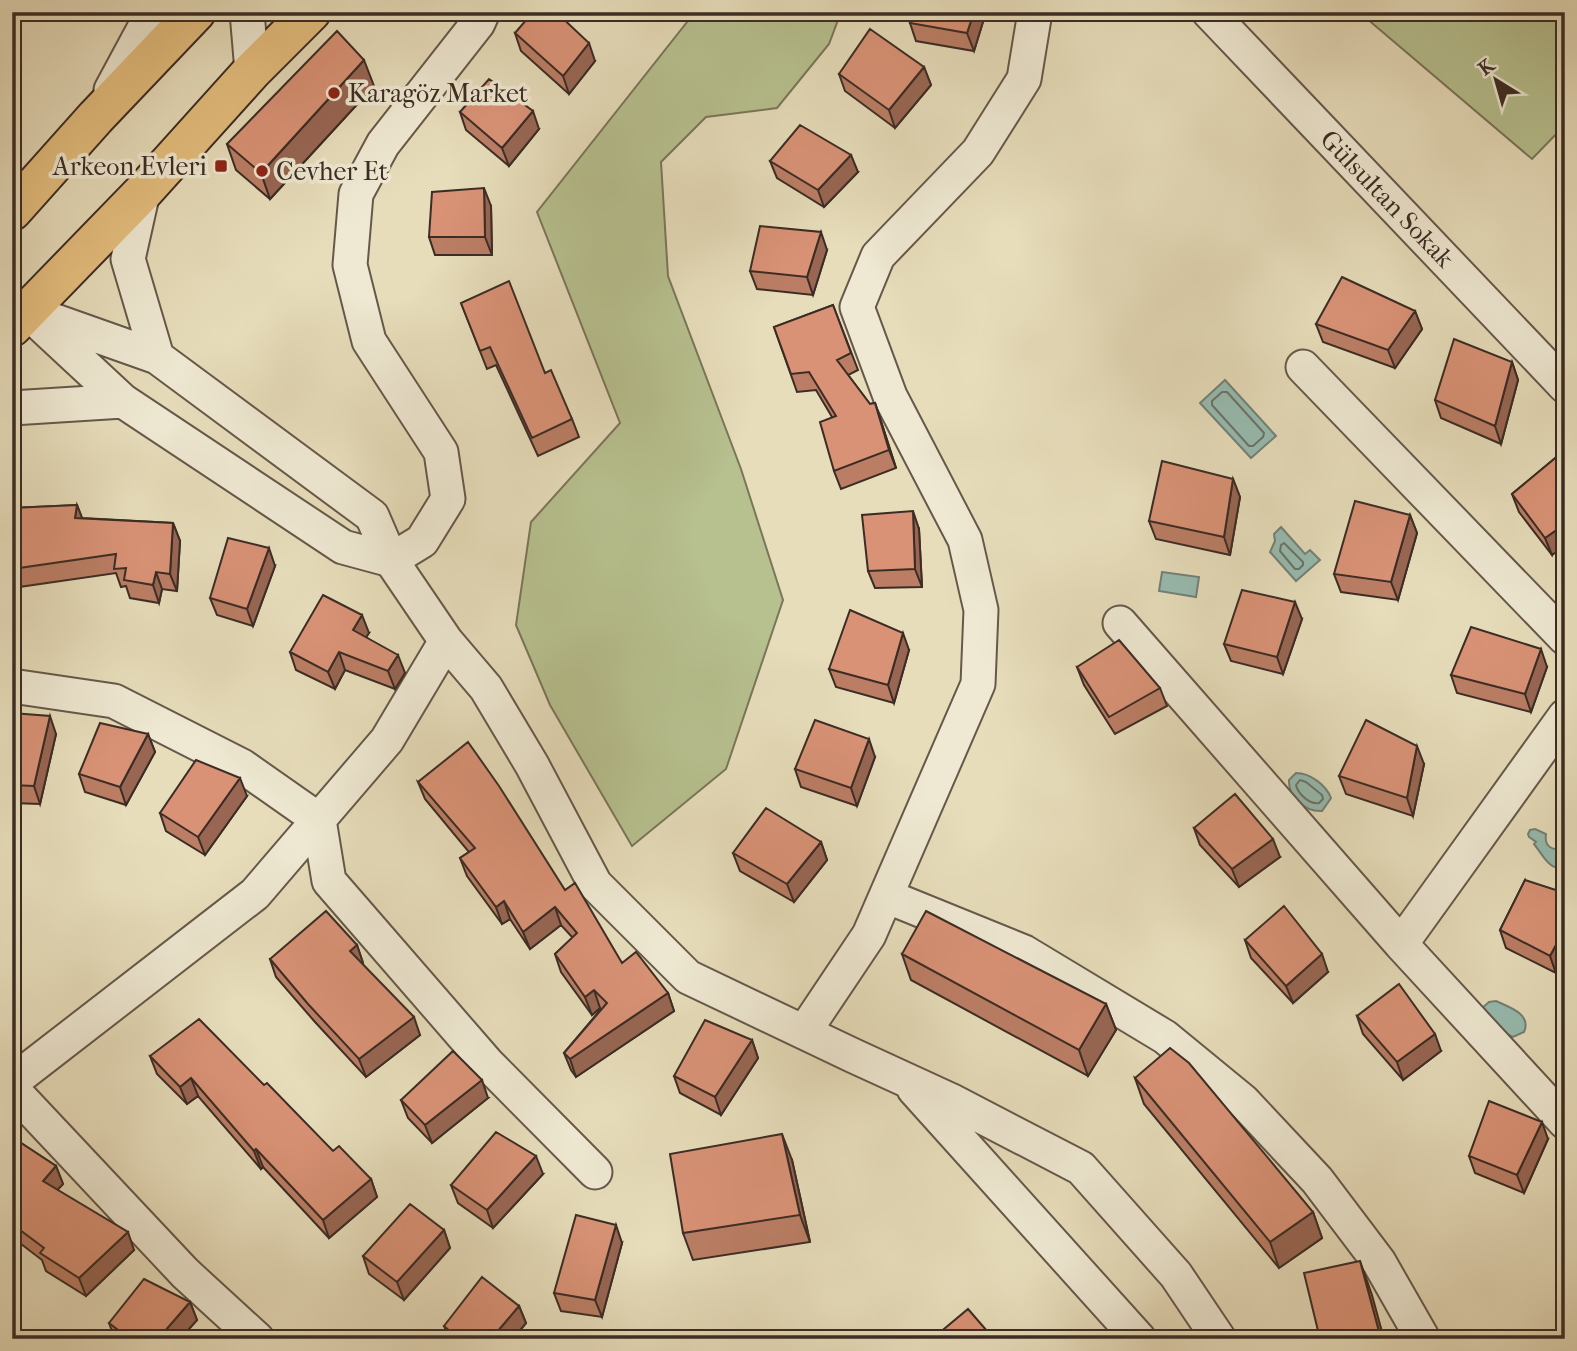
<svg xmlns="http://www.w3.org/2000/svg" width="1577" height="1351" font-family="'IM FELL French Canon',serif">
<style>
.green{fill:#b7c08f;stroke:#79765a;stroke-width:2}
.water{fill:#97bcb1;stroke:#728279;stroke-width:2}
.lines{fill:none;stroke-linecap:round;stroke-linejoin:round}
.shore{stroke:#69746b;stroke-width:2}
.minor-casing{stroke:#66584a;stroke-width:37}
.highway-casing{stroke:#3b2c25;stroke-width:42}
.minor{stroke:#efe9d3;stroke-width:33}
.highway{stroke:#e4be7e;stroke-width:38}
.wall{fill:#bb7e65;stroke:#3b2c25;stroke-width:2}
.shaded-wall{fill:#986653;stroke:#3b2c25;stroke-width:2}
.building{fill:#d99276;stroke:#3b2c25;stroke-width:2}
.poi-dot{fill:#8f2418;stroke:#efe9d3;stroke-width:2.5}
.labels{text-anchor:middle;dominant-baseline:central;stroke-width:7;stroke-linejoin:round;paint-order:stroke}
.poi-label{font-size:26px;fill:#3b2c25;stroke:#efe9d3;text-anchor:start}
.street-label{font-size:26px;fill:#3b2c25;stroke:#efe9d3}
</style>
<rect width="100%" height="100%" fill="#e7ddbb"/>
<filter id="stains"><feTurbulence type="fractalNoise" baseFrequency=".00286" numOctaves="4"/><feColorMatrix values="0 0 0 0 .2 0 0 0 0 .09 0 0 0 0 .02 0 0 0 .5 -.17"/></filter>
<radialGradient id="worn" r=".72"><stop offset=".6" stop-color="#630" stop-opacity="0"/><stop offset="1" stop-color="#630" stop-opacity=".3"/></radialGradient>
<path class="green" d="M695 12H841L829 44 777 108 706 117 661 162 668 276 741 469 783 600 726 769 632 846 550 705 516 625 531 522 620 423 537 212Z
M1359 12H1565V125L1532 159Z"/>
<path class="water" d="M1225 380 1276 436 1251 458 1200 403Z
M1281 527 1305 554 1310 550 1320 560 1296 581 1270 552 1275 541 1274 534Z
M1162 572 1199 577 1196 597 1159 591Z
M1296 773C1310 773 1326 785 1331 798L1322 811C1305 812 1288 797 1289 780Z
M1535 829 1546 834C1544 847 1553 852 1565 847V868C1549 871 1543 855 1534 844L1536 842 1529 837 1528 834 1530 830Z
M1496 1001C1509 1007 1532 1014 1524 1032L1513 1037 1488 1026 1481 1009 1489 1002Z"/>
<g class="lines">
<path class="shore" d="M1222 392H1227L1264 433 1263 437 1253 446H1249L1212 405V401Z
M1284 543 1303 562V565L1299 569H1295L1280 551 1281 545Z
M1300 780 1306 782 1322 795 1323 799 1319 803C1310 805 1298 794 1296 785Z"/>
<g class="minor-casing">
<path id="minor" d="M247 12 252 71
M1209 12 1565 386
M111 90 153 12
M143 192 128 259 157 357
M27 311 157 357 372 516 391 560 446 641 486 688 532 765 595 884 688 977 854 1056 950 1100 1081 1168 1176 1275 1219 1339
M37 321 123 401 343 547 391 560 422 541 448 499 441 452 369 341 350 265 356 194 383 144 478 23 483 12
M1303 367 1565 638
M12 408 123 401
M1120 623 1401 944 1565 716
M12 686 114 701 242 766 319 820 329 881 487 1063 595 1172
M886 896 1024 952 1165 1037 1243 1101 1317 1180 1379 1262 1423 1339
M1401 944 1565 1122
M804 1032 869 935 978 684 981 610 965 540 890 396 857 307 878 256 978 152 1024 79 1035 12
M12 1082 255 894 387 740 446 641
M12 1089 185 1273 257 1339
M914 1089 1139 1339"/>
</g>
<g class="highway-casing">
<path id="highway" d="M12 211 96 117 196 12
M12 327 143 192 252 71 311 12"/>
</g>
<use href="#minor" class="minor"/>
<use href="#highway" class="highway"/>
</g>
<path class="wall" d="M986 12 974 51 916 41 910 23Z
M515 33 595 61 569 94 521 51Z
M924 67 931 85 895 128 845 91 839 74Z
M374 86 270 199 236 170 227 144Z
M460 112 539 129 509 166 466 130Z
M770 161 858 172 824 207 777 178Z
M491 206 492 255H435L429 237Z
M827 250 813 295 757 289 750 271Z
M461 303 545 373 572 419 579 437 538 456 496 365 487 369Z
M833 305 858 370 848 375 870 404 875 403 896 468 841 489 834 471 832 417 816 390 797 392 774 327Z
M1415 311 1422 329 1395 368 1323 342 1316 324Z
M1512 362 1518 380 1501 444 1441 418 1435 400Z
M1565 450 1552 555 1519 512 1512 494Z
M1233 479 1240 497 1230 555 1156 539 1149 521Z
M77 505 82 518 173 523 180 541 177 591 162 589 159 603 130 598 126 586 121 587 116 573 12 588V508Z
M1410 515 1417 533 1398 600 1341 592 1334 574Z
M919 529 922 587 875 588 868 571Z
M275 566 253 626 217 615 210 598Z
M1302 619 1283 674 1231 661 1224 644Z
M369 633 366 637 405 673 395 689 345 670 335 689 296 670 290 652Z
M909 650 894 703 836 687 829 669Z
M1077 667 1160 688 1167 706 1115 734 1084 685Z
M1547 667 1531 712 1457 693 1451 675Z
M12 713 56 734 40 804 12 803Z
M148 734 155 752 126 805 85 792 79 774Z
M875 757 857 806 801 787 795 769Z
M1424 764 1413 816 1346 794 1339 776Z
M418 782 565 890 622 963 668 993 674 1011 576 1077 571 1070 564 1053 601 1009 600 1008 592 1015 561 972 555 954 573 938 561 925 530 949 510 919 502 924 467 876 460 858 469 852 425 799Z
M247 796 205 855 166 831 160 813Z
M1194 828 1280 857 1239 887 1200 845Z
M821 842 827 860 794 902 740 871 733 853Z
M1525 880 1556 973 1506 948 1500 930Z
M1245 940 1328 972 1293 1003 1251 958Z
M357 945 363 963 362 964 420 1035 366 1077 315 1022 276 977 270 959Z
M902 954 1106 1004 1116 1030 1088 1076 911 980Z
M1357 1016 1441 1051 1403 1080 1363 1034Z
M752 1040 758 1058 721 1115 680 1093 674 1076Z
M150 1056 264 1085 333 1151 371 1179 377 1197 329 1238 263 1167 261 1169 198 1096 187 1104 157 1074Z
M1135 1078 1313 1212 1322 1238 1279 1268 1144 1104Z
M488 1098 432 1143 408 1118 401 1100Z
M12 1137 56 1166 63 1184 57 1190 134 1250 86 1296 46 1271 42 1260 12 1237Z
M1548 1139 1524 1193 1475 1173 1469 1156Z
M792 1160 810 1242 693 1260 683 1233Z
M543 1174 493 1228 458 1203 451 1185Z
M444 1230 450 1248 404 1300 369 1274 363 1256Z
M622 1243 602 1317 561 1311 554 1293Z
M190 1302 197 1320 180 1339H115L109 1323Z
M519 1306 526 1323 513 1339H449L444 1326Z"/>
<path class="shaded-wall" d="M974 12H986L974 51 967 33Z
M589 43 595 61 569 94 563 76Z
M364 60 374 86 270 199 261 173Z
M924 67 931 85 895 128 889 110Z
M533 111 539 129 509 166 502 148Z
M851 155 858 172 824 207 818 190Z
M484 188 491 206 492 255 485 237Z
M821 232 827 250 813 295 807 277Z
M1415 311 1422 329 1395 368 1388 350Z
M1512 362 1518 380 1501 444 1495 426Z
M875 403 881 421 896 468 889 450Z
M1233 479 1240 497 1230 555 1224 537Z
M77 505 84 523 75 518Z
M913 511 919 529 922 587 915 569Z
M1410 515 1417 533 1398 600 1391 582Z
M173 523 180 541 177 591 170 574Z
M1565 524V546L1552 555 1545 538Z
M269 548 275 566 253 626 247 609Z
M156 572 162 589 159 603 153 585Z
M1295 602 1302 619 1283 674 1277 657Z
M362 615 369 633 359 648 353 630Z
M903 633 909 650 894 703 888 685Z
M1541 649 1547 667 1531 712 1525 694Z
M339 652 345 670 335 689 328 672Z
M398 655 405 673 395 689 388 671Z
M50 716 56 734 40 804 34 786Z
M148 734 155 752 126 805 120 787Z
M869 739 875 757 857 806 851 788Z
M1417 746 1424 764 1413 816 1407 798Z
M240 778 247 796 205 855 198 837Z
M1273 839 1280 857 1239 887 1232 869Z
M821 842 827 860 794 902 787 884Z
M504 901 510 919 502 924 496 907Z
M555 907 561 925 530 949 523 932Z
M1565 928V958L1556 973 1550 956Z
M357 945 363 963 356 968 350 951Z
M1322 954 1328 972 1293 1003 1286 986Z
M594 990 600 1008 592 1015 585 997Z
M668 993 674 1011 576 1077 570 1059Z
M1106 1004 1116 1030 1088 1076 1079 1050Z
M414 1017 420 1035 366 1077 359 1059Z
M1435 1034 1441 1051 1403 1080 1397 1062Z
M752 1040 758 1058 721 1115 715 1097Z
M191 1078 198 1096 187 1104 180 1087Z
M482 1080 488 1098 432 1143 425 1125Z
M1542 1122 1548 1139 1524 1193 1517 1175Z
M782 1134 792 1160 810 1242 800 1215Z
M256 1149 263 1167 261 1169 254 1151Z
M536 1156 543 1174 493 1228 487 1210Z
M56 1166 63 1184 49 1199 43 1181Z
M371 1179 377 1197 329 1238 323 1220Z
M1313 1212 1322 1238 1279 1268 1270 1242Z
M616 1225 622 1243 602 1317 595 1300Z
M444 1230 450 1248 404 1300 397 1282Z
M128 1232 134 1250 86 1296 79 1278Z
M1360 1261 1372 1295 1384 1339H1381Z
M190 1302 197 1320 180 1339H158Z
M519 1306 526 1323 513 1339H491Z"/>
<path class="building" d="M533 12H556L589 43 563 76 515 33Z
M914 12H974L967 33 910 23Z
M870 29 924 67 889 110 839 74Z
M337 31 364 60 261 173 227 144Z
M489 79 533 111 502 148 460 112Z
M800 125 851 155 818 190 770 161Z
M484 188 485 237H429L432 192Z
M760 226 821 232 807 277 750 271Z
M1342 277 1415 311 1388 350 1316 324Z
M509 281 545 373 551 370 572 419 532 438 490 347 480 351 461 303Z
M833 305 851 353 837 360 870 404 875 403 889 450 834 471 820 422 836 416 809 372 791 374 774 327Z
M1454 339 1512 362 1495 426 1435 400Z
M1565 450V524L1545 538 1512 494Z
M1162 461 1233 479 1224 537 1149 521Z
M1355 501 1410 515 1391 582 1334 574Z
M77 505 75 518 173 523 170 574 156 572 153 585 124 580 126 568 114 569 116 554 12 569V508Z
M913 511 915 569 868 571 862 515Z
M228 538 269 548 247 609 210 598Z
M1242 590 1295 602 1277 657 1224 644Z
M323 595 362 615 353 630 398 655 388 671 339 652 328 672 290 652Z
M850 610 903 633 888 685 829 669Z
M1471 627 1541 649 1525 694 1451 675Z
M1119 640 1160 688 1109 717 1077 667Z
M12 713 50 716 34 786 12 785Z
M815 720 869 739 851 788 795 769Z
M1366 720 1417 746 1407 798 1339 776Z
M100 723 148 734 120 787 79 774Z
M468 742 499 786 565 890 575 883 622 963 636 952 668 993 570 1059 564 1053 607 1003 594 990 585 997 555 954 577 933 555 907 523 932 504 901 496 907 460 858 475 848 418 782Z
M196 760 240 778 198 837 160 813Z
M1235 794 1273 839 1232 869 1194 828Z
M766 808 821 842 787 884 733 853Z
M1525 880 1565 893V928L1550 956 1500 930Z
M1284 906 1322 954 1286 986 1245 940Z
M326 911 357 945 350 951 414 1017 359 1059 308 1004 270 959Z
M926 911 1106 1004 1079 1050 902 954Z
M1399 984 1435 1034 1397 1062 1357 1016Z
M199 1019 264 1085 267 1083 333 1151 339 1146 371 1179 323 1220 256 1149 254 1151 191 1078 180 1087 150 1056Z
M705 1020 752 1040 715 1097 674 1076Z
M1170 1048 1189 1063 1313 1212 1270 1242 1135 1078Z
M453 1051 482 1080 425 1125 401 1100Z
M1489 1101 1542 1122 1517 1175 1469 1156Z
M496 1132 536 1156 487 1210 451 1185Z
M782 1134 800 1215 683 1233 670 1154Z
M12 1137 56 1166 43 1181 128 1232 79 1278 40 1253 44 1248 12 1224Z
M410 1204 444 1230 397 1282 363 1256Z
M576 1215 616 1225 595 1300 554 1293Z
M1360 1261 1381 1339H1320L1304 1273Z
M482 1277 519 1306 491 1339H459L444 1326Z
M144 1279 190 1302 158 1339H130L109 1323Z
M968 1309 994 1339H932Z"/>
<g class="poi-dot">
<circle cx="334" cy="93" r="7"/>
<rect x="214" y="159" width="14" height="14" rx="3.5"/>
<circle cx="262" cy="171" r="7"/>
</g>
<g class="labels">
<g class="poi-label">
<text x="348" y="93">Karagöz Market</text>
<text x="207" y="166" text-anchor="end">Arkeon Evleri</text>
<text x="276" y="171">Cevher Et</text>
</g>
<g class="street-label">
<text transform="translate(1387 199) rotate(46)">Gülsultan Sokak</text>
</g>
</g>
<rect width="1577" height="1351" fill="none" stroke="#e7ddbb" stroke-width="42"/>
<rect x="14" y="14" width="1549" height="1323" fill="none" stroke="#3b2c25" stroke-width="3.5"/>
<rect x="21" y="21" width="1535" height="1309" fill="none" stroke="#3b2c25" stroke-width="2"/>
<g transform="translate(1496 80) rotate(323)" stroke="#efe9d3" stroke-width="5" paint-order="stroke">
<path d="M0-5L12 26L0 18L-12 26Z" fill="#3b2c25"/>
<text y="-10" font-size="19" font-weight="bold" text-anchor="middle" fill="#3b2c25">K</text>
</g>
<rect width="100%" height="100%" filter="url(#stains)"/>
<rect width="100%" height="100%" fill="url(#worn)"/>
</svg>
